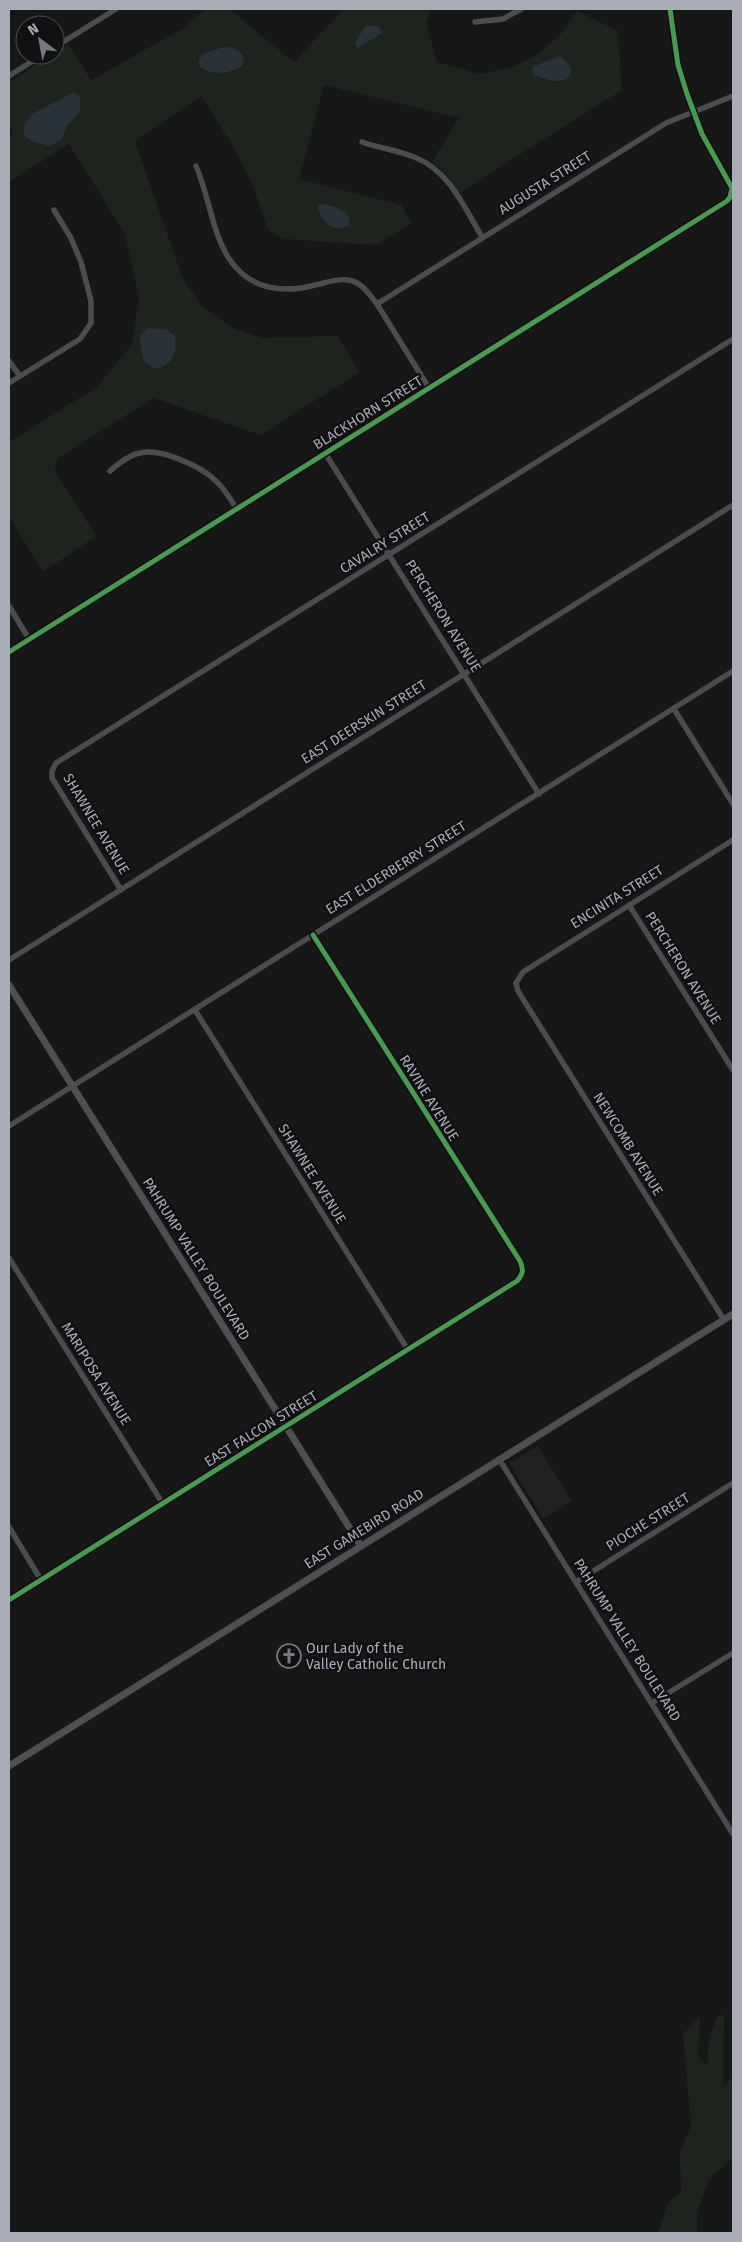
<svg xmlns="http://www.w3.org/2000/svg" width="742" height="2242" font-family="'Fira Sans',sans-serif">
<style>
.built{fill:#212123}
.green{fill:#1d241e}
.water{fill:#2a3239}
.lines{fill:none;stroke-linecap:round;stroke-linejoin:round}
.minor{stroke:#4b4c50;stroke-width:5.5}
.major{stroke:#4d4f52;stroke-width:7}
.cycleway-casing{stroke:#111113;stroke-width:8}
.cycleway{stroke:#469c4c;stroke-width:5}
.labels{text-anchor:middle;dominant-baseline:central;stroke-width:5;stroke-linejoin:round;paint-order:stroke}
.street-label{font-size:14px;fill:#a8adb8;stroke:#111113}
.poi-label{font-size:14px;fill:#a8adb8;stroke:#111113;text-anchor:start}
</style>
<rect width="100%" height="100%" fill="#171717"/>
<path class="built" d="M538 1446 572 1501 543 1519 509 1463Z"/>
<path class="green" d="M205 9H229L294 62 344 9H432L426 22 437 62 479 74 511 68 538 54 561 34 577 11 618 31 622 90 459 193 446 174 432 161 459 118 324 85 299 179 401 205 412 223 376 245 284 239 268 230 252 183 231 143 201 96 135 141 182 277 201 305 232 328 262 338 337 336 360 372 261 435 153 398 57 459 55 471 96 536 43 572 9 516V442L97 387 132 344 139 298 125 234 69 144 9 182V136L13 133 9 126V83L51 55H55V53L68 44 91 80 182 29Z
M718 2015H724L723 2086 733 2078V2158L709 2179 697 2213V2233H658L668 2203 681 2192 680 2152 691 2126 683 2034 700 2016 698 2055 707 2067 709 2037Z"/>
<path class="water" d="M366 25 379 27 382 33 358 48 355 43Z
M224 47C234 47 240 49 244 59L242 66C229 74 211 76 199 66V59L207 52Z
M559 56C570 60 578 78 561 81 554 82 541 78 534 75L532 72 533 67Z
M74 92 80 98V112L68 125 61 140 50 146 34 142 25 136 23 128 32 114Z
M320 204C331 205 343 208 350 218L349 225C333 233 323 224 318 208Z
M148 328 166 330 175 336C177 353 174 362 158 369L151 367 144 361 139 336Z"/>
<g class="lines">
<path class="minor" d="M475 22 503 19 521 9
M55 47 116 9
M9 76 42 55
M362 142C379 148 397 150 414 157 449 170 464 207 482 237
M196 166C209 195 212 234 230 260 250 289 282 294 315 285 325 283 338 278 348 280 362 282 369 294 377 304L429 388
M377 304 666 123 733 96
M9 361 20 376
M9 383 80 339 91 323V301L81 262 71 238 54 210
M325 453 539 794
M110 471C119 463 129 455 140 453 161 448 200 466 215 480 224 488 230 498 236 508
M9 606 29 639
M9 652 727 201 730 197 732 188 702 134 687 94 678 65 670 9
M674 709 733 804
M121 890 52 778V771L56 763 733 339
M629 905 733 1070
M9 960 733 505
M195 1010 408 1350
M9 1126 733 671
M9 1258 163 1504
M724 1320 518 991 516 983 523 972 733 840
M499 1459 733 1834
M9 1527 41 1580
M576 1582 733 1483
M9 1600 517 1281C523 1274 524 1270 520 1261L313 935
M652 1703 733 1653"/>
<path class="major" d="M9 985 361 1546
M9 1766 733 1314"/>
<g class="cycleway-casing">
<path id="cycleway" d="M9 652 727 201 730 197 732 188 702 134 687 94 678 65 670 9
M9 1600 517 1281C523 1274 524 1270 520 1261L313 935"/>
</g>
<use href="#cycleway" class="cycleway"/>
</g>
<defs>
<g id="church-ring" transform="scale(1.25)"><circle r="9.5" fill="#111113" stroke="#757880" stroke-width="1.5"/><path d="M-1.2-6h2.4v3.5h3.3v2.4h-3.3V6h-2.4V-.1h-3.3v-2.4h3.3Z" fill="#757880"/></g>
</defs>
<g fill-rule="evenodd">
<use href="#church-ring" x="289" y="1656"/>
</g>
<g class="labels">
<g class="street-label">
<text transform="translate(545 183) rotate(-32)">AUGUSTA STREET</text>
<text transform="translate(368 413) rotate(-32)">BLACKHORN STREET</text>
<text transform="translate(385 543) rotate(-32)">CAVALRY STREET</text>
<text transform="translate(443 616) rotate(58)">PERCHERON AVENUE</text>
<text transform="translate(364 722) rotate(-32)">EAST DEERSKIN STREET</text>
<text transform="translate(96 824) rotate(59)">SHAWNEE AVENUE</text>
<text transform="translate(396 868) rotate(-32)">EAST ELDERBERRY STREET</text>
<text transform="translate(617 897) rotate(-32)">ENCINITA STREET</text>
<text transform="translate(683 968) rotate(58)">PERCHERON AVENUE</text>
<text transform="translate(429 1098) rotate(58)">RAVINE AVENUE</text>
<text transform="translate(628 1144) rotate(58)">NEWCOMB AVENUE</text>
<text transform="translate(312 1174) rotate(58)">SHAWNEE AVENUE</text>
<text transform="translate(196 1259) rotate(58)">PAHRUMP VALLEY BOULEVARD</text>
<text transform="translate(96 1374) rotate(58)">MARIPOSA AVENUE</text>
<text transform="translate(261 1429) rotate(-32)">EAST FALCON STREET</text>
<text transform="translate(648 1522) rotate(-32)">PIOCHE STREET</text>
<text transform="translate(364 1529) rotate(-32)">EAST GAMEBIRD ROAD</text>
<text transform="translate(627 1640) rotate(58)">PAHRUMP VALLEY BOULEVARD</text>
</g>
<g class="poi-label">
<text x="306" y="1648">Our Lady of the<tspan x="306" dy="16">Valley Catholic Church</tspan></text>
</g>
</g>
<rect width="742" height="2242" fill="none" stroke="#a8adb8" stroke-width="20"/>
<g transform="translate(40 40) rotate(328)"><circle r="24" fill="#111113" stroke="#4d4f55"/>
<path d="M0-4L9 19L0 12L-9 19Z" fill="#757880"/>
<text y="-8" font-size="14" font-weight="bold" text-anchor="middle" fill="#a8adb8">N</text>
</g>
</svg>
